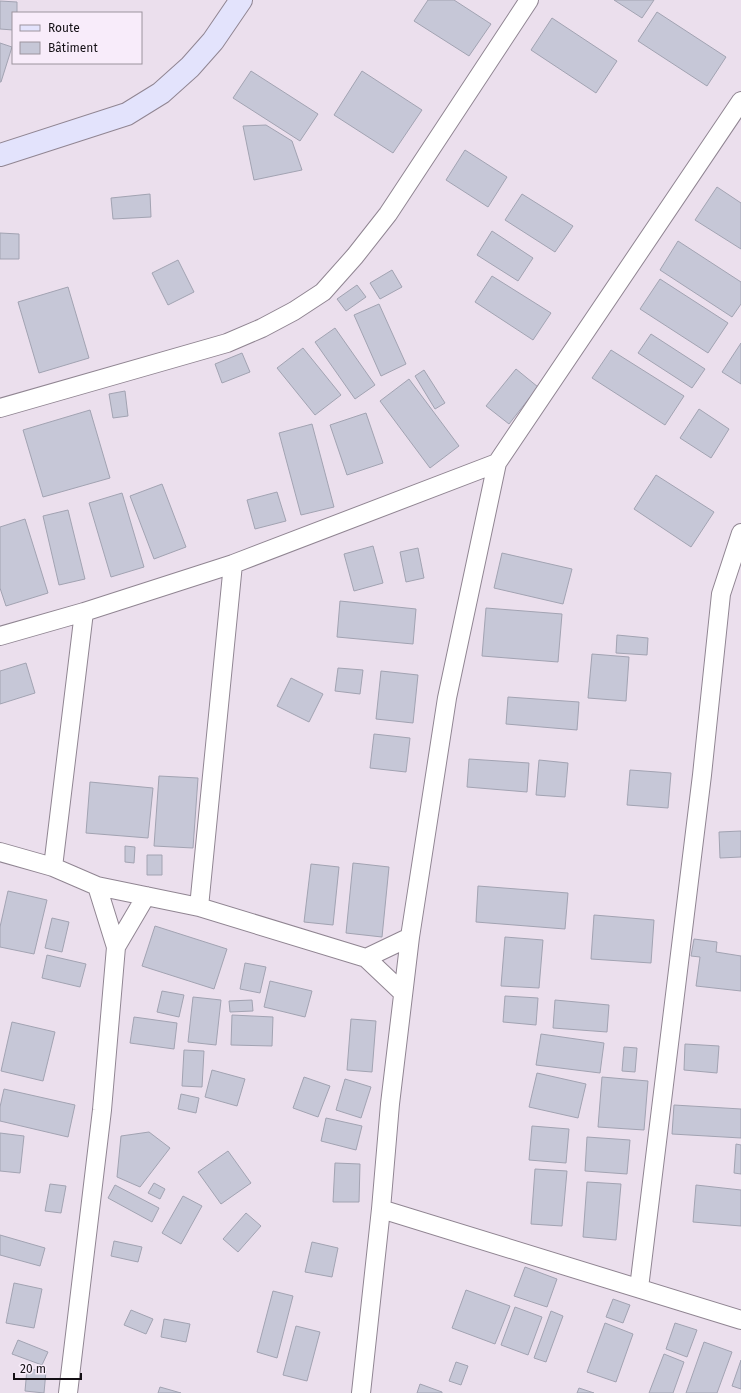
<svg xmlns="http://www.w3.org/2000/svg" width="741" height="1393" font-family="'Fira Sans',sans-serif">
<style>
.building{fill:#c6c7d7;stroke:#a2a3b2}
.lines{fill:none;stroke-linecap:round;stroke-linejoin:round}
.street-casing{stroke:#908592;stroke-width:20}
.secondary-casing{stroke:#908592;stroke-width:24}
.street{stroke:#fff;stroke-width:18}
.secondary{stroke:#e3e3fc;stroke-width:22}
</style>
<rect width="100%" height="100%" fill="#ebdfed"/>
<path class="building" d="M428 0H454L491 24 469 56 414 21Z
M614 0H654L642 18Z
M0 1 17 2V13H13V30L0 29Z
M657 12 726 57 707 86 638 41Z
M552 18 617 61 596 93 531 50Z
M0 43 12 47 1 82H0Z
M251 71 318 114 300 141 233 98Z
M362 71 422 110 393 153 334 115Z
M266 125 292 141 302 170 254 180 243 126Z
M465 150 507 177 488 207 446 180Z
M717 187 741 203V249L695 220Z
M150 194 151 217 113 219 111 198Z
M522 194 573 226 555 252 505 220Z
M492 231 533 258 518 281 477 255Z
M0 233 19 234V259H0Z
M678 241 741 282V304L732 317 660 270Z
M178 260 194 292 168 305 152 273Z
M392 270 402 287 380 299 370 283Z
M492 276 551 313 533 340 475 302Z
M660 279 728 323 708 353 640 309Z
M357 285 366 297 346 311 337 299Z
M68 287 89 358 39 373 18 302Z
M379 304 406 364 381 376 354 315Z
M335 328 375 385 355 399 315 342Z
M651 334 705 369 692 388 638 353Z
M741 343V384L722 372Z
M303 348 341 395 315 415 277 368Z
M611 350 684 396 665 425 592 378Z
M242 353 250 372 222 383 215 364Z
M516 369 538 387 509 424 486 406Z
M424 370 445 403 435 409 415 376Z
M409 379 459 446 430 468 380 401Z
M125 391 128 416 113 418 109 394Z
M699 409 729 429 711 458 680 438Z
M90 410 110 478 43 497 23 430Z
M366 413 383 463 347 475 330 425Z
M312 424 334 507 301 515 279 433Z
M656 475 714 512 691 547 634 509Z
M162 484 186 547 154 559 130 496Z
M277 492 286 521 255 529 247 500Z
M122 493 144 567 111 577 89 503Z
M68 510 85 579 59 585 43 516Z
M25 519 48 593 6 606 0 588V527Z
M373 546 383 583 354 591 344 554Z
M418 548 424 578 406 582 400 552Z
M502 553 572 569 563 604 494 588Z
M340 601 416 609 413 644 337 637Z
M486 608 562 614 558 662 482 656Z
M617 635 648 638 647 655 616 653Z
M592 654 629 657 626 701 588 698Z
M26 663 35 693 0 704V671Z
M338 668 363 670 360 694 335 691Z
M381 671 418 675 413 723 376 719Z
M291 678 323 694 309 722 277 706Z
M508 697 579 702 577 730 506 724Z
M374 734 410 738 406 772 370 768Z
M469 759 529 763 527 792 467 787Z
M539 760 568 763 565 797 536 795Z
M630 770 671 773 668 808 627 805Z
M159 776 198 778 193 848 154 846Z
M90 782 153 788 148 838 86 833Z
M741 831V857L720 858 719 832Z
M125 846 135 847 134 863 125 862Z
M147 855H162V875H147Z
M353 863 389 867 382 937 346 933Z
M311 864 339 867 333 925 304 922Z
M478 886 568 893 565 929 476 922Z
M8 891 47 900 34 954 0 947V927Z
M594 915 654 920 651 963 591 959Z
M52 918 69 922 62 952 45 948Z
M155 926 227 949 214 989 142 966Z
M505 937 543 940 539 988 501 986Z
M694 939 717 942 716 952 741 956V991L696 986 700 957 691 956Z
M47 955 86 964 80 987 42 978Z
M245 963 266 967 260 993 240 989Z
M270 981 312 991 305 1017 264 1007Z
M162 991 184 995 179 1017 157 1012Z
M505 996 538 998 536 1025 503 1022Z
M193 997 221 1000 216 1045 188 1042Z
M252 1000 253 1011 230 1012 229 1001Z
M555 1000 609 1005 607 1032 553 1028Z
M232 1015 273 1017 272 1046 231 1045Z
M134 1017 177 1023 174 1049 130 1043Z
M351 1019 376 1021 372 1072 347 1070Z
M12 1022 55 1032 43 1081 1 1071Z
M541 1034 604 1043 600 1073 536 1065Z
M685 1044 719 1046 717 1073 684 1070Z
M624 1047 637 1048 635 1072 622 1071Z
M184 1050 204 1051 202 1087 182 1086Z
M212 1070 245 1079 237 1106 205 1097Z
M537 1073 586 1084 578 1118 529 1107Z
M304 1077 330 1086 318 1117 293 1108Z
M602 1077 648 1081 644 1130 598 1127Z
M345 1079 371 1087 361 1118 336 1110Z
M4 1089 75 1105 68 1137 0 1121V1107Z
M181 1094 199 1098 196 1113 178 1109Z
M674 1105 741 1109V1138L672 1134Z
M326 1118 362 1126 356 1150 321 1141Z
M532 1126 569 1129 566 1163 529 1160Z
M149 1132 170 1148 140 1187 117 1177 121 1136Z
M0 1133 24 1136 20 1173 0 1171Z
M587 1137 630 1140 627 1174 585 1171Z
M736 1144 741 1145V1174L734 1173Z
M228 1151 251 1183 221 1204 198 1172Z
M335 1163 360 1164 359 1202H333Z
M535 1169 567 1171 562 1226 531 1224Z
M587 1182 621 1184 616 1240 583 1237Z
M154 1183 165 1189 160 1199 148 1193Z
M50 1184 66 1186 61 1213 45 1211Z
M115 1185 159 1208 152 1222 108 1198Z
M696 1185 741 1190V1226L693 1222Z
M183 1196 202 1206 181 1244 162 1233Z
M246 1213 261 1226 238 1252 223 1239Z
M0 1235 45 1248 40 1266 0 1255Z
M114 1241 142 1247 138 1262 111 1256Z
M312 1242 338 1248 332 1277 305 1272Z
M525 1267 557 1279 547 1307 514 1296Z
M14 1283 42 1289 34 1328 6 1323Z
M466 1290 510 1306 495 1344 452 1328Z
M273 1291 293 1296 277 1358 257 1352Z
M613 1299 630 1305 623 1323 606 1317Z
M515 1307 542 1317 528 1355 501 1345Z
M131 1310 153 1319 146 1334 124 1325Z
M551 1311 563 1316 546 1362 534 1358Z
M164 1319 190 1324 186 1342 161 1337Z
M605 1323 633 1334 616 1382 587 1372Z
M675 1323 697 1330 687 1357 666 1349Z
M296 1326 320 1332 307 1381 283 1375Z
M18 1340 48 1352 42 1365 12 1354Z
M704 1342 732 1352 717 1393H686Z
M664 1354 684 1362 673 1393H649Z
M741 1360V1389L732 1386Z
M456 1362 468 1366 461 1385 449 1381Z
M27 1369 46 1371 44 1393 25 1391Z
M420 1384 442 1392V1393H417Z
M160 1387 181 1393H158Z
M579 1388 594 1393H577Z"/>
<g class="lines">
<g class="street-casing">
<path id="street" d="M0 408 227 343 262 328 294 311 323 292 355 256 388 214 529 0
M0 636 84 612 233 564 497 463 741 101
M0 852 53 867 97 886 199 907 366 958 403 993
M53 867 84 612
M199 907 233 564
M116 947 146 896
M366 958 410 937
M381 1209 741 1320
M639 1288 702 775 721 594 741 533
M68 1393 102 1110 116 947 97 886
M361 1393 381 1209 390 1104 410 937 447 698 497 463"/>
</g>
<g class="secondary-casing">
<path id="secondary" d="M0 155 127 114 161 93 190 67 213 41 241 0"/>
</g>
<use href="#street" class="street"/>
<use href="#secondary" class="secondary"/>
</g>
<rect x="12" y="12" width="130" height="52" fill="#f8ecfa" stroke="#9c949e"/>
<rect x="20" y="25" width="20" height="6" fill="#e3e3fc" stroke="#9c949e"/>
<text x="48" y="32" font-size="12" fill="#130f14">Route</text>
<rect x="20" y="42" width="20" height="12" fill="#c6c7d7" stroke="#9c949e"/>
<text x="48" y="52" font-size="12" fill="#130f14">Bâtiment</text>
<path d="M14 1373v6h67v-6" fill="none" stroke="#130f14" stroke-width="2"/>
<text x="20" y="1373" font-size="12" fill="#130f14" stroke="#f8ecfa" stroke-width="3" paint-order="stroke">20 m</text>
</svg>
